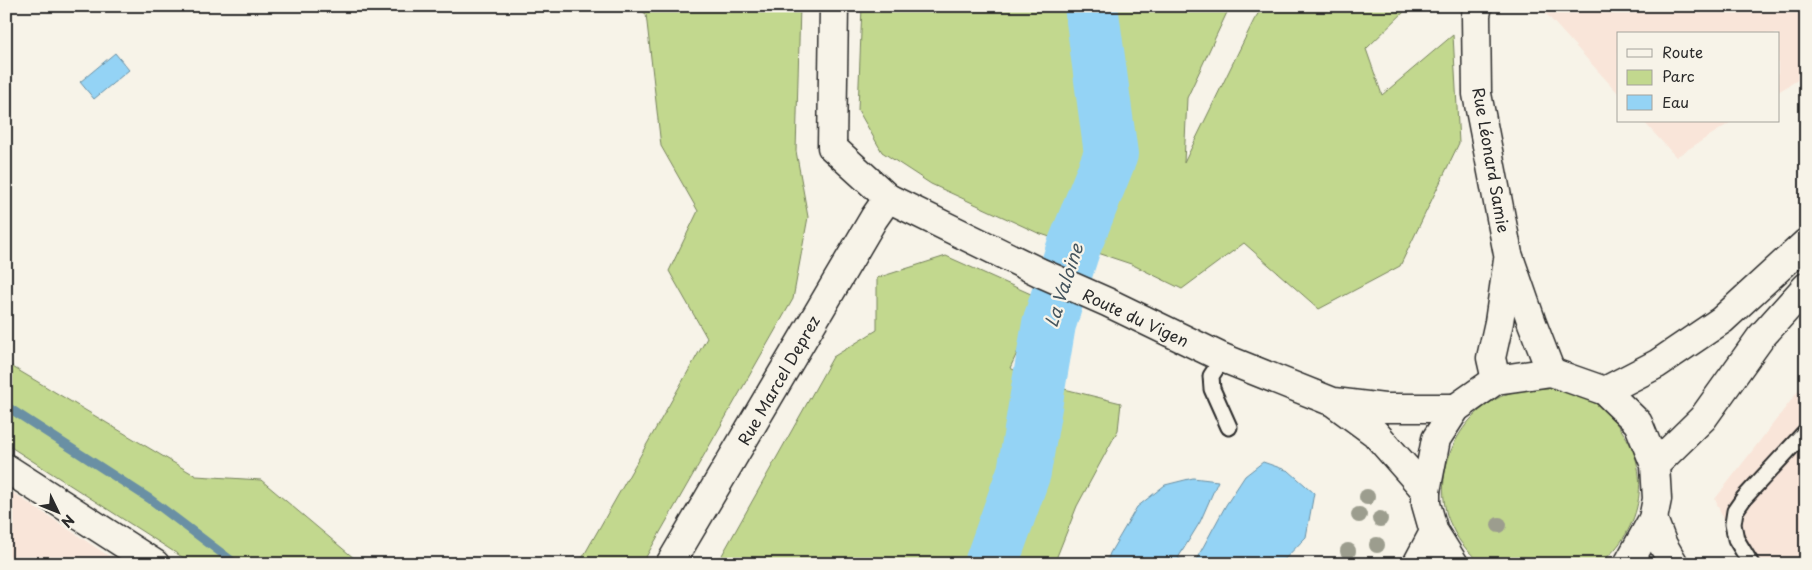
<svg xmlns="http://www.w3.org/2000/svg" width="1812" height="570" font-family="'Playpen Sans',sans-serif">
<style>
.built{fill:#f9e5d9}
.green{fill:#c2d88e;stroke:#76825c}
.water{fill:#94d3f5;stroke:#6a90a4}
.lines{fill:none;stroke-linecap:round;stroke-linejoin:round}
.stream{stroke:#6a90a4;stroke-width:9}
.river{stroke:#94d3f5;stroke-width:54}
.service-casing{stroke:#2b2b2b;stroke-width:19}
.minor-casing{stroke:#2b2b2b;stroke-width:31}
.tertiary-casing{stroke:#2b2b2b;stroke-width:31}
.secondary-casing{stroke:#2b2b2b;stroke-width:31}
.primary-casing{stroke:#2b2b2b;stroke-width:31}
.service{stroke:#f7f3e8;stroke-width:15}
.minor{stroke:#f7f3e8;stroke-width:28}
.tertiary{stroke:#f7f3e8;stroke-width:28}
.secondary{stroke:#f7f3e8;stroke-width:28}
.primary{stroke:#f7f3e8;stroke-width:28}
.tree{fill:#9c9d8e}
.labels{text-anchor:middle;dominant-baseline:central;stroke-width:4.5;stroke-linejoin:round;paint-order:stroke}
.street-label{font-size:16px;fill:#2b2b2b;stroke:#f7f3e8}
.water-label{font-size:18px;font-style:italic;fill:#45555e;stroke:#f7f3e8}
</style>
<rect width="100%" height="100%" fill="#f7f3e8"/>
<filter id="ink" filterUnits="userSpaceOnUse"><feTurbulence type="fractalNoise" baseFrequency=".02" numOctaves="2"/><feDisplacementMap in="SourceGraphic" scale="10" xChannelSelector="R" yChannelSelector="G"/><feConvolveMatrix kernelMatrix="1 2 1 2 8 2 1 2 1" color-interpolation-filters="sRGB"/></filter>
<g filter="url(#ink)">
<path class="built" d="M1539 6H1806V75L1778 92V34H1618V93Z
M1643 121H1733L1676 157Z
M1806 381V564H1741L1715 499Z
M6 488 121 564H6Z"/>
<path class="green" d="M635 6H800L796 151 808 217 793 299 642 564H579L707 338 669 271 698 211 661 146 646 14Z
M862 6H1230L1187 98 1184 163 1254 20 1263 6H1410L1366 49 1382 95 1453 35 1459 143 1400 266 1319 309 1244 243 1182 289 1131 264 1038 233 931 184 882 152 858 110Z
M946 256 1042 299 1010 368 1044 384 1121 403 1118 430 1077 506 1054 564H717L833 357 877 330V278Z
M6 363 196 476 261 480 361 564H193L6 444Z
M1550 388C1571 393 1590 397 1606 411 1611 415 1615 421 1618 426 1654 469 1643 531 1599 564H1482C1476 558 1468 552 1463 545 1457 538 1450 524 1447 515 1432 462 1466 402 1520 390 1529 388 1541 388 1550 388Z"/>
<path class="water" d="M115 53 129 70 94 99 80 82Z
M1263 462 1289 471 1314 493 1306 537 1280 564H1106L1110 553 1137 507 1165 485 1193 478 1218 481 1200 522 1178 558 1188 562 1196 560 1226 505 1245 476Z"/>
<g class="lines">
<path class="stream" d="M6 406 150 499 236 564"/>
<path class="river" d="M991 564 1024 472 1049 324 1073 249 1111 154 1091 6"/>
<g class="service-casing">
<path id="service" d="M1223 358 1211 376 1212 389 1229 427
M1751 564 1736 539 1733 524 1735 511 1744 498 1806 431"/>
</g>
<g class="minor-casing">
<path id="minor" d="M1478 6 1476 15 1477 94 1508 254 1532 323 1551 372
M1496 380 1491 358 1499 322 1508 260
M6 468 155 564
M670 564 874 218 888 198"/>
</g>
<g class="tertiary-casing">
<path id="tertiary" d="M834 6 832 147 888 198 1039 272 1107 302 1223 358 1333 402 1375 433 1426 491
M1334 402 1384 408H1456"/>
</g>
<g class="secondary-casing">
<path id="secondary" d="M1653 519 1663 545 1674 564"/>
</g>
<g class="primary-casing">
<path id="primary" d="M1605 391 1657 364 1722 320 1806 243
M1655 465 1703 418 1761 337 1806 287
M1417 564 1434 532
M1454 564 1434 532 1426 504V491L1436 439 1456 408 1496 380 1551 372 1605 391 1638 423 1655 465 1657 499 1653 519 1628 564"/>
</g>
<use href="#service" class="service"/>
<use href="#minor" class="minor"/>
<use href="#tertiary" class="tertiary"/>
<use href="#secondary" class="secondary"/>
<use href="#primary" class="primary"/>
</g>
<g class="tree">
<circle cx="1367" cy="497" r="8"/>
<circle cx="1359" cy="515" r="8"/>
<circle cx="1380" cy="519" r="8"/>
<circle cx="1499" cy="525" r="8"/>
<circle cx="1377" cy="545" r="8"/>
<circle cx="1348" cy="551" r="8"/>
</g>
</g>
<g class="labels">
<g class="street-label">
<text transform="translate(1492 160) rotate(80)">Rue Léonard Samie</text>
<text transform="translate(1136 317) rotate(25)">Route du Vigen</text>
<text transform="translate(778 380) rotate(-60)">Rue Marcel Deprez</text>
</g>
<g class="water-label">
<text transform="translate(1063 285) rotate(-72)">La Valoine</text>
</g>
</g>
<rect width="1812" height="570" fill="none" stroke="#f7f3e8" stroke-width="25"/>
<rect x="12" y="12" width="1787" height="545" fill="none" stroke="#2b2b2b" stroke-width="2" filter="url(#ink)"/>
<rect x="1617" y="32" width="162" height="90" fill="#f7f3e8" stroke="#a5a39c"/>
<rect x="1627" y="49" width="25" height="8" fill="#f7f3e8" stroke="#a5a39c"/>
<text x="1662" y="58" font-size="15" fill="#2b2b2b">Route</text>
<rect x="1627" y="70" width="25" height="15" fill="#c2d88e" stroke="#a5a39c"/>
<text x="1662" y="82" font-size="15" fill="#2b2b2b">Parc</text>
<rect x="1627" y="95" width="25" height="15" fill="#94d3f5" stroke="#a5a39c"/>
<text x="1662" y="108" font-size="15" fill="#2b2b2b">Eau</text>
<g transform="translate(58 512) rotate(133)" stroke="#f7f3e8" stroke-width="4" paint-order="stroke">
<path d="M0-4L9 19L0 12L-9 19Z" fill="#2b2b2b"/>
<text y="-8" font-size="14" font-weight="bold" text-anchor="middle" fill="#2b2b2b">N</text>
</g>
</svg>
